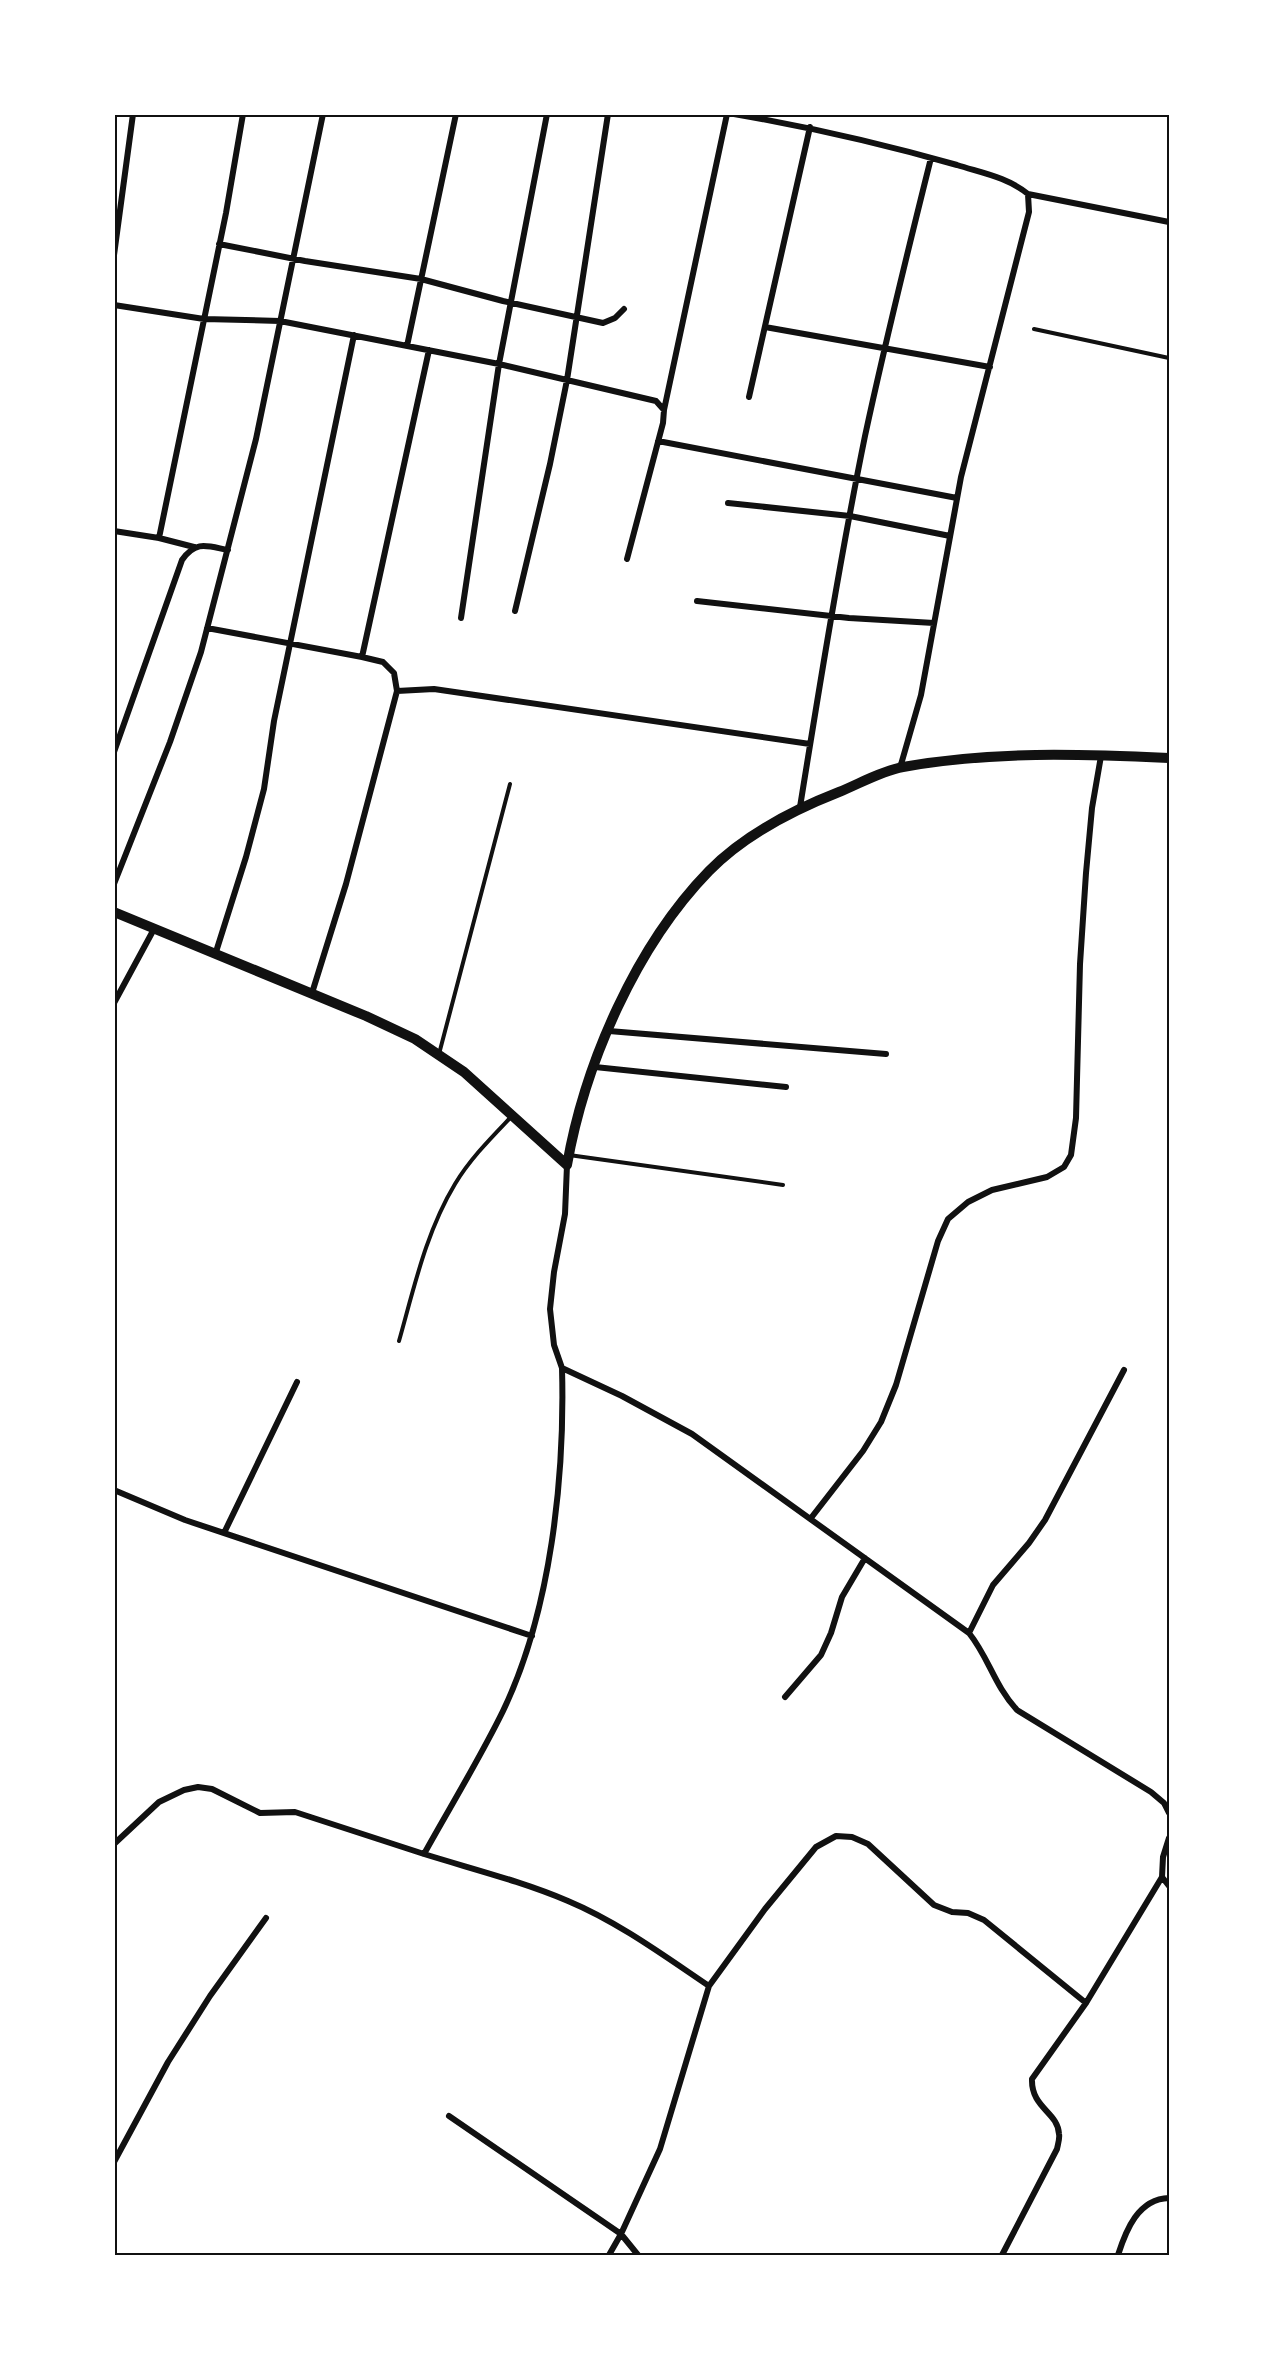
<svg xmlns="http://www.w3.org/2000/svg" width="1283" height="2369" font-family="Barlow,sans-serif">
<style>
.lines{fill:none;stroke-linecap:round;stroke-linejoin:round}
.service{stroke:#111;stroke-width:4}
.minor{stroke:#111;stroke-width:6}
.tertiary{stroke:#111;stroke-width:10}
.neatline{fill:none;stroke:#111;stroke-width:2}
</style>
<rect width="100%" height="100%" fill="#fff"/>
<g class="lines">
<path class="service" d="M1034 329 1169 358
M439 1054 510 784
M569 1155 783 1185
M399 1341C414 1288 426 1232 455 1184 470 1159 491 1138 511 1117"/>
<path class="minor" d="M734 114C809 127 883 144 957 165 982 173 1007 177 1028 194L1169 222
M219 244 305 261 421 279 503 301 603 323 615 318 624 309
M114 255 133 114
M114 305 204 319 280 321 499 364 656 401 664 410 663 423 627 559
M765 327 990 367
M407 346 456 114
M749 397 810 127
M664 410 727 114
M658 441 957 498
M728 503 850 516 950 536
M114 531 159 538 194 547
M159 538 226 213 243 114
M697 601 849 618 934 623
M515 611 550 464 567 380 608 114
M461 618 499 364 547 114
M207 628 362 657 383 662 394 673 397 691 346 884 312 993
M362 657 429 350
M397 691 434 689 810 744
M114 752 182 560C196 540 207 546 228 550
M900 768 921 695 961 477 1029 212 1028 194
M800 807C820 683 840 559 865 436 885 343 908 250 931 158
M114 884 170 742 201 652 256 439 323 114
M215 955 246 857 264 789 274 721 354 335
M114 1003 154 929
M609 1031 886 1054
M595 1067 786 1087
M567 1165 565 1214 554 1272 550 1309 554 1345 562 1368 622 1396 692 1434 969 1633C989 1658 994 1685 1017 1710L1151 1792 1164 1803 1169 1813
M562 1368C565 1477 551 1611 503 1711 479 1760 450 1807 424 1854 472 1869 521 1881 568 1901 618 1922 663 1955 709 1986
M114 1490 185 1520 532 1636
M811 1518 863 1451 881 1422 896 1385 938 1241 948 1219 968 1202 992 1190 1047 1177 1064 1167 1071 1155 1076 1118 1080 964 1086 873 1092 808 1101 756
M224 1533 297 1382
M969 1633 993 1585 1029 1543 1045 1520 1124 1370
M785 1697 821 1655 831 1633 842 1597 865 1558
M1169 1838 1163 1857 1162 1877 1169 1886
M114 1844 159 1802 184 1790 198 1787 212 1789 260 1813 295 1812 424 1854
M449 2116 621 2234 638 2255
M114 2162 168 2062 210 1996 266 1918
M609 2255 621 2234 660 2149 709 1986 765 1909 816 1847 836 1836 852 1837 868 1844 934 1905 952 1912 968 1913 984 1920 1086 2003
M1002 2255 1057 2149C1058 2144 1060 2138 1059 2134 1058 2112 1031 2108 1032 2079L1086 2003 1162 1877
M1118 2255C1126 2230 1138 2199 1169 2198"/>
<path class="tertiary" d="M114 912 366 1016 415 1039 464 1072 567 1165
M567 1165C585 1063 636 946 709 871 744 835 793 810 839 792 859 784 881 771 903 767 991 751 1080 754 1169 758"/>
</g>
<rect width="1283" height="2369" fill="none" stroke="#ffffff" stroke-width="231"/>
<rect x="116" y="116" width="1052" height="2138" class="neatline"/>
</svg>
